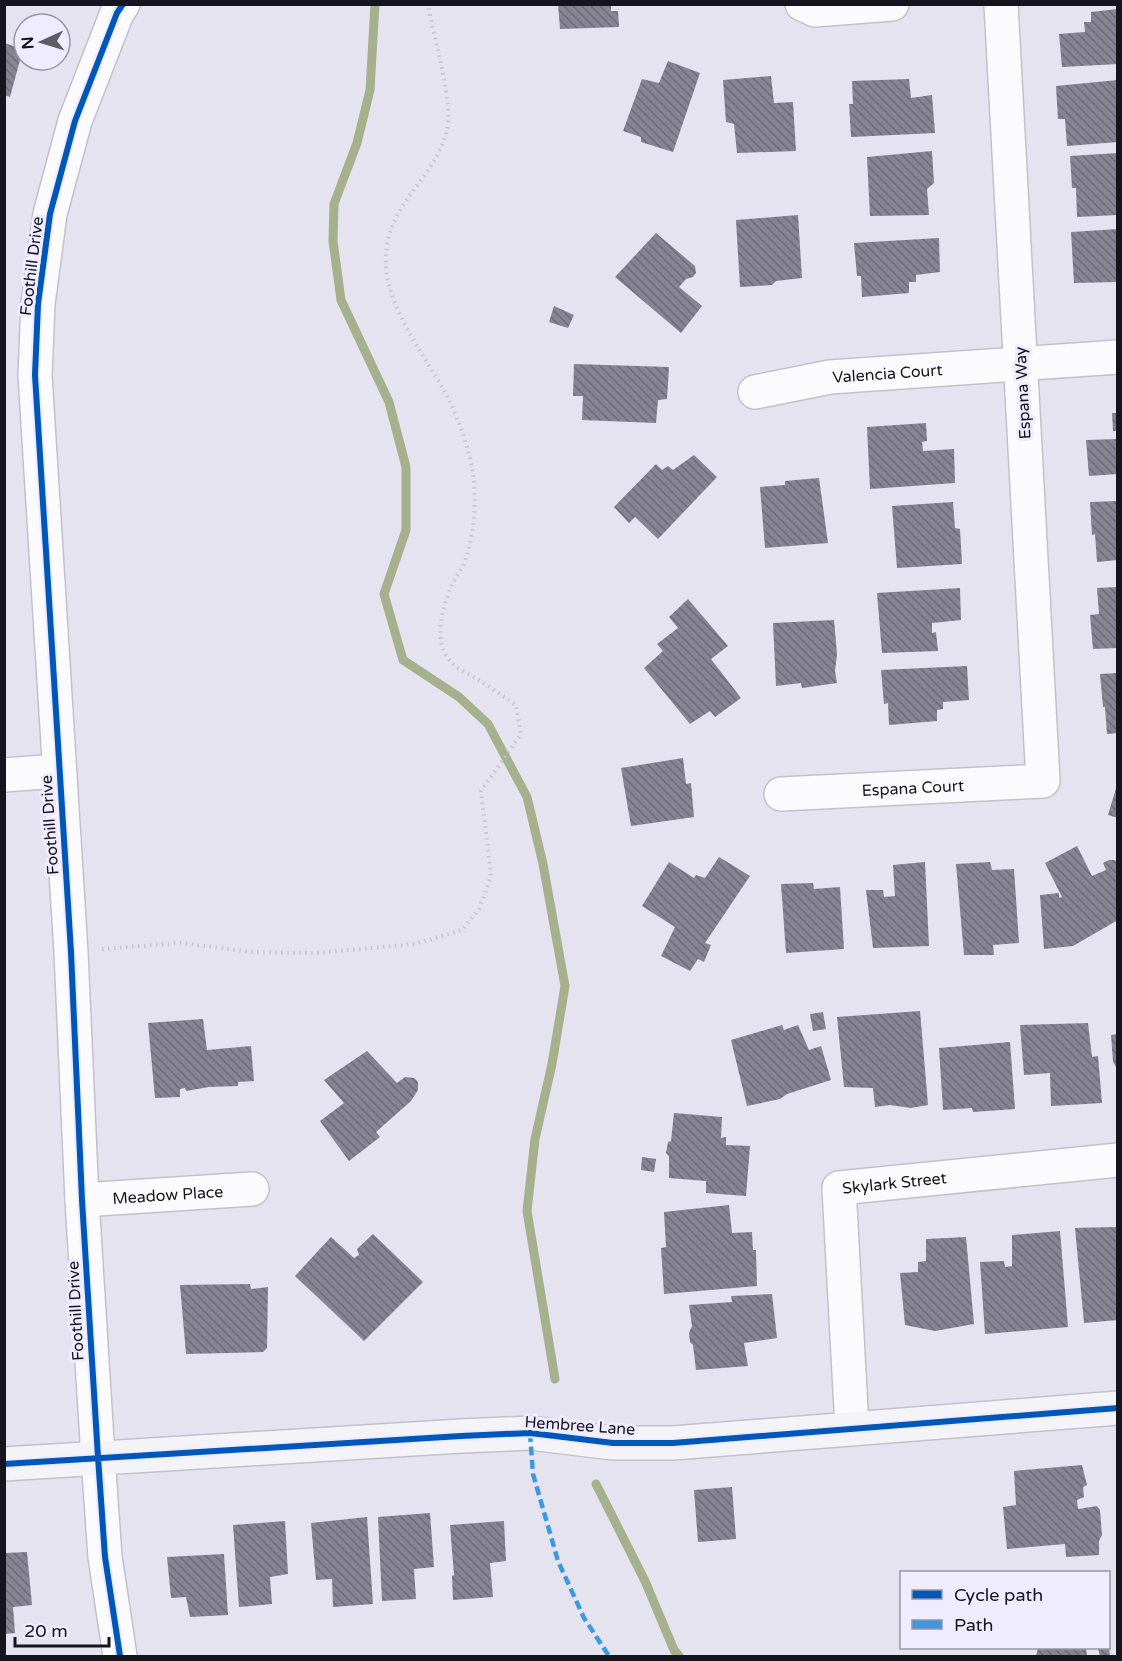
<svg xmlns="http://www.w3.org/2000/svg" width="1122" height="1661" font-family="'Varela Round',sans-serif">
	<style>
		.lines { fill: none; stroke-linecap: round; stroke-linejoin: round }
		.stream { stroke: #a5b08d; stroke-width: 9 }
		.building { fill: url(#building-back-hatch) }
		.street-casing { stroke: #c2c1cb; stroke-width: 36 }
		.secondary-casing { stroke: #c2c1cb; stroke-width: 36 }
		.path { stroke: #c5c4c9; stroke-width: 4; stroke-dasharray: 1.5 4.5; stroke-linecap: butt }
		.street { stroke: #fbfbfd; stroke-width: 33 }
		.secondary { stroke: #f3f3f8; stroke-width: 33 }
		.quiet { stroke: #3b9adf; stroke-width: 4.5; stroke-dasharray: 9 4.5; stroke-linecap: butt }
		.cycleway-casing { stroke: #eeecfe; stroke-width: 10 }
		.cycleway { stroke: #0057b8; stroke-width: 6 }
		.labels { text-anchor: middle; stroke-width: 6; stroke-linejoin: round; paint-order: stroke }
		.street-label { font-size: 16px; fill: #16151d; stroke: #eeecfe }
	</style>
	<defs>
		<pattern id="building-back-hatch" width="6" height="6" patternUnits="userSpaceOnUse" patternTransform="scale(1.5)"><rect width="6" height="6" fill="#868492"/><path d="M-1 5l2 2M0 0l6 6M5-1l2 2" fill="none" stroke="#6d6b77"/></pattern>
	</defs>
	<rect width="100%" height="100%" fill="#e5e3f0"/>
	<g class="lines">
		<!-- stream -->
		<path class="stream" d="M375 4 370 90 357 143 334 204 333 241 341 300 389 402 406 467V530L384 594 403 660 459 697 488 724 527 797 543 864 565 986 552 1064 535 1139 527 1211 555 1379
			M596 1484 645 1581 674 1650 679 1656"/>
	</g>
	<!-- building -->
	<path class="building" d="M558 4H611V11H618L619 27 560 29Z
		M1118 9V64L1062 67 1059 34 1085 32 1084 22H1091V12Z
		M4 43 23 49 10 97 4 95Z
		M668 61 700 73 673 152 641 142V137L623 131 642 79 659 83Z
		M771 76 774 103 793 102 796 151 737 153 734 124 726 122 723 80Z
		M909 79 911 98 932 95 935 133 851 137 849 104H853L852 81Z
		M1118 80V142L1067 146 1065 119H1058L1056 86Z
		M932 151 934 183 927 189 929 215 870 216 867 157Z
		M1118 153V215L1077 217 1076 188H1072L1070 156Z
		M798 215 802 278 776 281 772 285 740 287 736 220Z
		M1118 229V282L1074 283 1071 232Z
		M656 233 695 266 696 273 693 277 686 279 679 287 702 306 681 333 615 277Z
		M939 238 940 272 916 275V282H909V293L862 297 861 276H857L854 243Z
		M554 306 574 315 568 328 549 322Z
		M574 364 669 367 667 399 658 400 656 423 582 420 583 396H573Z
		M1112 413H1118V431H1113Z
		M926 423 927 441 922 442 923 451 954 449 955 483 870 489 867 427Z
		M1118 439V474L1089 476 1086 440Z
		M694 455 717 477 658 539 635 517 629 523 614 507 656 464 662 470 668 466 673 470Z
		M819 478 828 543 765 548 760 487 785 485V481Z
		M1118 501V560L1097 562 1095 534 1092 535 1090 502Z
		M953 502 955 528 960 529 962 564 897 568 892 506Z
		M1118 587V648L1093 649 1090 615 1099 614 1097 588Z
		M960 588 961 620 932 623V633L936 632 938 651 882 653 877 593Z
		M688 599 728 646 711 659 741 698 715 717 710 711 690 724 644 668 663 651 657 644 678 628 669 617Z
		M834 620 837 654 835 671 837 683 802 688 801 683 776 686 773 623Z
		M967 666 969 700 943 702V709L937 710V721L889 725 888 703 884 704 881 670Z
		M1118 673V733L1107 734 1105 707H1103L1100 674Z
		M683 758 686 784 691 783 694 817 631 826 621 768Z
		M1117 785 1118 786V818L1108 815Z
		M1077 846 1092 876 1106 870 1103 863 1109 860H1115L1118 865V920L1073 946 1044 949 1040 895 1059 893V898L1062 897 1045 863Z
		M719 857 750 876 705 943 711 945 704 962 698 959 690 971 661 956 675 927 642 906 669 862 694 878 696 875 705 878Z
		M925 862 929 946 873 948 866 890H883L884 897 895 896 893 865Z
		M990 862 992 870 1014 869 1019 943 993 945 994 955H964L956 864Z
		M813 883 814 889 840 887 844 949 786 953 781 884Z
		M920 1011 928 1105 911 1108 890 1105 875 1107 873 1088 844 1087 837 1017Z
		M823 1012 826 1029 813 1031 810 1014Z
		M203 1019 207 1050 251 1046 254 1081 238 1082V1086L209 1087 186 1091 185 1088 180 1089V1097L155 1098 148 1023Z
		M1088 1023 1092 1057 1098 1056 1102 1103 1051 1106 1050 1073 1024 1075 1020 1025Z
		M782 1025 784 1030 798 1025 809 1050 821 1046 831 1080 787 1094 780 1099 747 1106 731 1040Z
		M1118 1034V1067H1116L1113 1062 1111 1035Z
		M1010 1042 1015 1109 973 1112 972 1108 943 1110 939 1048Z
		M367 1051 397 1083 405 1077 414 1078 418 1082V1090L411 1101 376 1132 380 1137 349 1161 320 1121 344 1103 324 1080Z
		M674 1113 722 1117 721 1138 726 1137V1145L750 1146 746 1196 706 1193V1181L669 1178V1156L666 1153 668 1142 671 1141Z
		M642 1157 656 1159 654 1172 641 1170Z
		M729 1205 732 1233 752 1232 753 1250H756L757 1286 664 1294 661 1248 666 1247 664 1212Z
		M1113 1227H1118V1320L1084 1323 1075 1228Z
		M1060 1231 1068 1327 985 1334 980 1262 1004 1261 1005 1267 1012 1266V1235Z
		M373 1234 423 1282 364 1341 295 1276 331 1237 354 1258 359 1255 357 1249Z
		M966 1237 974 1324 935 1331 905 1325 900 1273 918 1272V1262L926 1261V1239Z
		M250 1284 251 1289 268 1287 267 1348 263 1352 186 1354 180 1285Z
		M772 1294 777 1338 744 1343 748 1366 696 1370 693 1345 690 1342 689 1333 692 1326 689 1305 732 1302 731 1296Z
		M1082 1465 1087 1485 1083 1487 1084 1497 1077 1500 1078 1509 1097 1506 1100 1510 1102 1535 1099 1541V1555L1066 1557 1065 1544 1007 1549 1003 1507 1016 1505 1014 1471Z
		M732 1487 736 1539 698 1542 694 1490Z
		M430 1513 434 1567 414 1569 416 1599 382 1601 378 1517Z
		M367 1517 373 1604 333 1607 332 1579 316 1580 311 1523Z
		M285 1521 288 1574 270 1577 272 1604 239 1607 233 1525Z
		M504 1521 506 1561 490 1563 493 1597 453 1600 452 1576 454 1575 450 1525Z
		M27 1552 32 1605 13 1607 15 1633 5 1634V1553Z
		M224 1554 228 1615 190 1617 186 1597 171 1598 167 1557Z
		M1038 1648H1086L1087 1656H1036Z
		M1109 1648 1110 1656H1100L1098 1649Z"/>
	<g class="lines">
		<defs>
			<g id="street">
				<path d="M802 4 815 10 892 4"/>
				<path id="s1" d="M755 392 830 377 1118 357"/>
				<path d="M4 775 58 771"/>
				<path id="s2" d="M781 794 1043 781 1001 4"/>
				<path id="s3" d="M82 1200 252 1189"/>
				<path id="s4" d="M852 1428 839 1188 1118 1160"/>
				<path d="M120 1656 105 1557 98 1457 82 1200 71 952 35 375 38 304 50 214 75 121 117 13 123 4"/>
			</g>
			<path id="secondary" d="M4 1464 461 1436 530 1433 613 1443H673L1118 1408"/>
		</defs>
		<!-- street casing -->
		<use href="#street" class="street-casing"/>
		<!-- secondary casing -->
		<use href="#secondary" class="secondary-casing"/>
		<!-- path -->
		<path class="path" d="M102 949 181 943 252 952 317 953 415 944 462 930 479 909 491 876 481 791 521 734 516 705C504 697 493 689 482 682 473 676 462 672 454 665 432 645 441 613 450 589 454 579 461 571 465 561 474 536 477 502 473 475 470 450 459 421 448 398 426 355 382 305 386 254 390 201 433 180 446 134 455 103 433 38 428 4"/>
		<!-- street -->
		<use href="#street" class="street"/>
		<!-- secondary -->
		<use href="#secondary" class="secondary"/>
		<!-- quiet -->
		<path class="quiet" d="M530 1433 533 1474 558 1561 584 1618 609 1656"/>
		<defs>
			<path id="cycleway" d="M4 1464 461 1436 530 1433 613 1443H673L1118 1408
				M120 1656 105 1557 98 1457 82 1200 71 952 35 375 38 304 50 214 75 121 117 13 123 4"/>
		</defs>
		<!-- cycleway casing -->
		<use href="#cycleway" class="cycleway-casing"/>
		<!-- cycleway -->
		<use href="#cycleway" class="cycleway"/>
	</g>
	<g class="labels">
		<!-- street labels -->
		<g class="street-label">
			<text transform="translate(31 266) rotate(-83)" y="6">Foothill Drive</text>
			<text dy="6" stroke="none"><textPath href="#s1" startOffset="134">Valencia Court</textPath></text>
			<text transform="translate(1022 393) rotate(-93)" y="6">Espana Way</text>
			<text dy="6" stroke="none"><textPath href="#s2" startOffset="132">Espana Court</textPath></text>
			<text transform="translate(49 825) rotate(-94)" y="6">Foothill Drive</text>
			<text dy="6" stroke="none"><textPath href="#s4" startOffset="296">Skylark Street</textPath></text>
			<text dy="6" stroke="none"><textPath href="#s3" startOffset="86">Meadow Place</textPath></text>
			<text transform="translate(75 1311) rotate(-93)" y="6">Foothill Drive</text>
			<text transform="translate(580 1425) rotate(4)" y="6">Hembree Lane</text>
		</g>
	</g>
	<!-- border -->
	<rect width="1122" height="1661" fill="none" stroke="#16151d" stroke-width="12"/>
	<!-- legend -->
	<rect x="900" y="1571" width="210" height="78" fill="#eeecfe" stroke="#9896a4" stroke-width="1.5"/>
	<rect x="912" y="1590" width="30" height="9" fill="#0057b8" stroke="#9896a4" stroke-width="1.5"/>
	<text x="954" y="1601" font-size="18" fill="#16151d">Cycle path</text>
	<rect x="912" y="1620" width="30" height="9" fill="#3b9adf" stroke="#9896a4" stroke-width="1.5"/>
	<text x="954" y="1631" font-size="18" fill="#16151d">Path</text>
	<!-- north arrow -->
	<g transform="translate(42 42) rotate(266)"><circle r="28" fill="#eeecfe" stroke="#9896a4" stroke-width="1.5"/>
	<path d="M0-4.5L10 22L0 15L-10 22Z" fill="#5e5d67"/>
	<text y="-9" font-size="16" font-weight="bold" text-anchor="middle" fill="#16151d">N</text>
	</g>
	<!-- scale -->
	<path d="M15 1637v9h94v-9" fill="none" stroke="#16151d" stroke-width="3"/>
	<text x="24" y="1637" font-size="18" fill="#16151d" stroke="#eeecfe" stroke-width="4.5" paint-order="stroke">20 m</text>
</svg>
